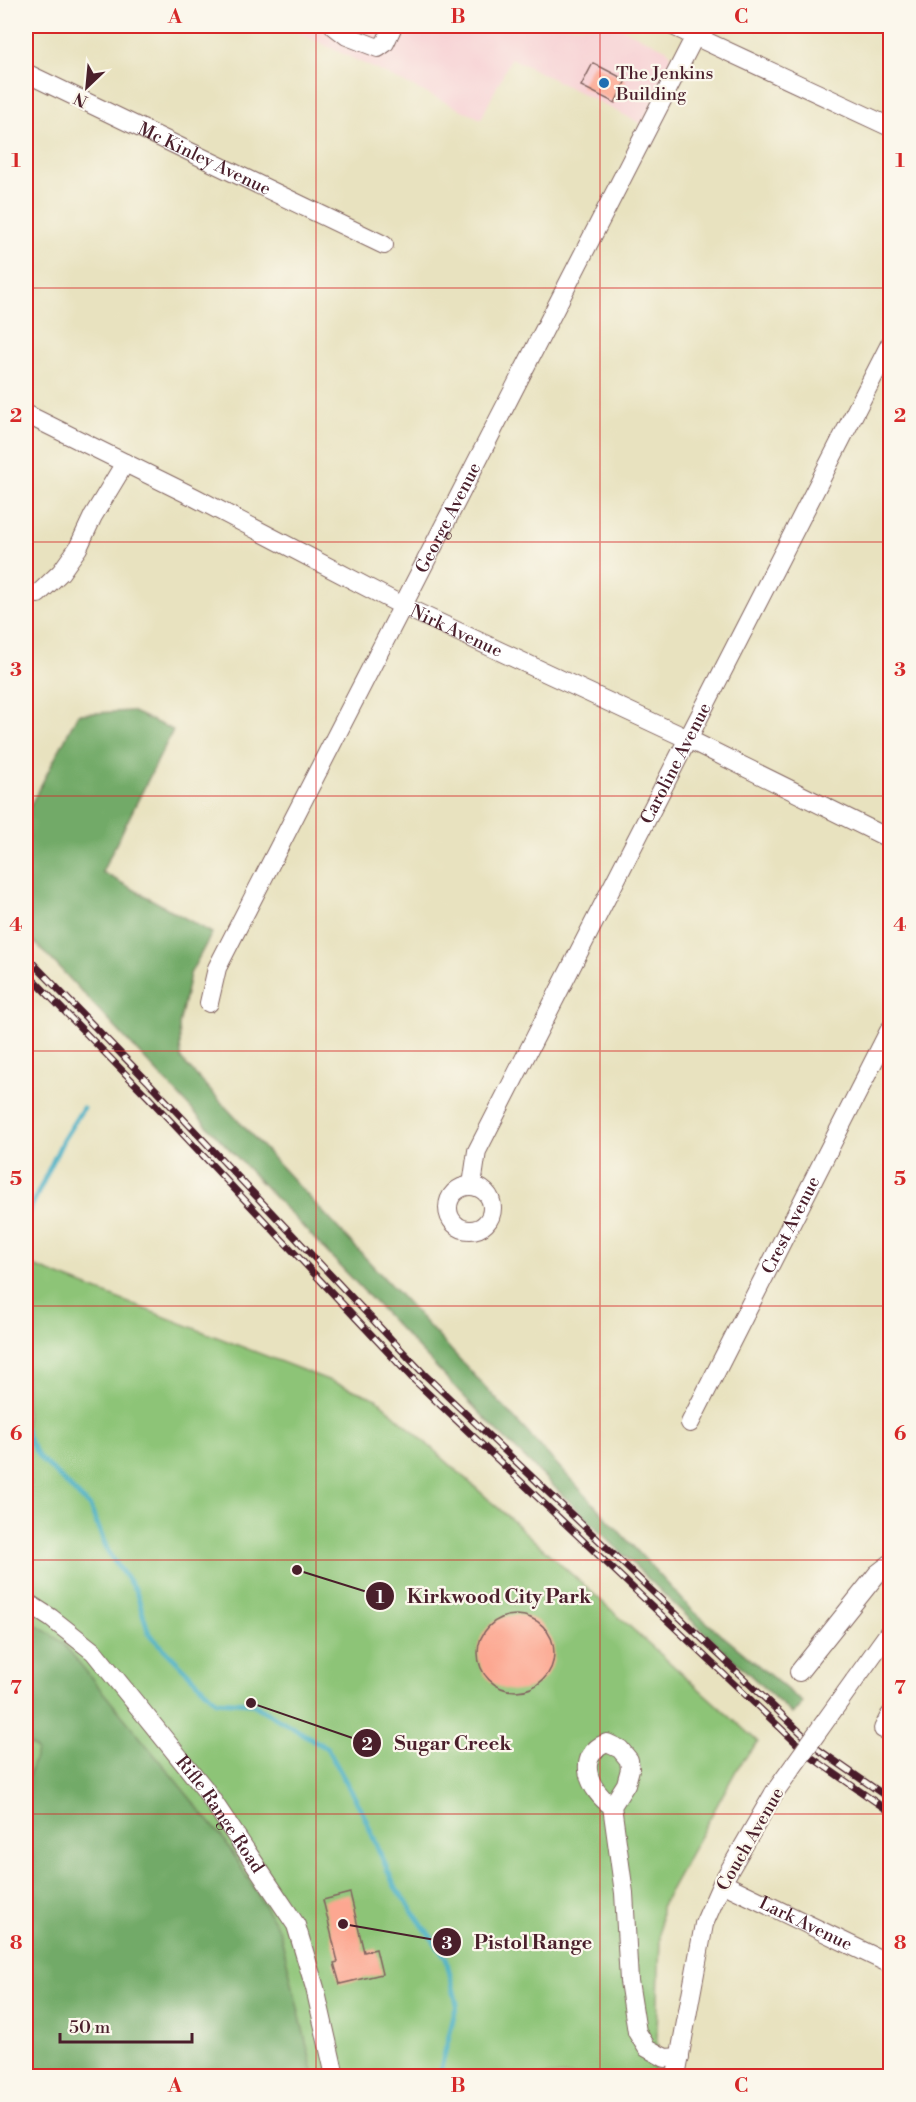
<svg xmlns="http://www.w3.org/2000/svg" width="916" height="2102" font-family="'Libre Bodoni',serif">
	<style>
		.built { fill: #f7cfd3 }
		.green { fill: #8dc477; stroke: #6c7251; stroke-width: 1.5 }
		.forest { fill: #72aa68; stroke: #5e644a; stroke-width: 1.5 }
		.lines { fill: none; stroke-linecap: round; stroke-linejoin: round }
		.stream { stroke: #44aec3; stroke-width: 5 }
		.building { fill: #fca791 }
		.minor-casing { stroke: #81635f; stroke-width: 20 }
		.minor { stroke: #fff; stroke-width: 18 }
		.rail-casing { stroke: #4a1f2b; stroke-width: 7 }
		.rail { stroke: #fbf7ec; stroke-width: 4.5; stroke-dasharray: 14; stroke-linecap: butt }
		.minor-bridge-casing { stroke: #81635f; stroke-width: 20; stroke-linecap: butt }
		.minor-bridge { stroke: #fff; stroke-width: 18 }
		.grid { fill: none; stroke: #d62828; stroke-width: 1.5; stroke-opacity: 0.55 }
		.poi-dot { fill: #1f6fb2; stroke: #fbf7ec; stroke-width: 2 }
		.labels { text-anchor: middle; stroke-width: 4.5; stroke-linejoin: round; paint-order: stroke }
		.poi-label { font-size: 18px; fill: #4a1f2b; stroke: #fbf7ec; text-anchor: start }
		.street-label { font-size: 18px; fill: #4a1f2b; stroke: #fbf7ec }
		.leader { fill: none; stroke: #4a1f2b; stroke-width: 2 }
		.callout-dot { fill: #4a1f2b; stroke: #fbf7ec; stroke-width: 2 }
		.mark-label { font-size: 18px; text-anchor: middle; font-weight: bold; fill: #fff }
		.callout-label { font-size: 20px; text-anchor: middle; font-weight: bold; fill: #4a1f2b; stroke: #fbf7ec; stroke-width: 4.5; stroke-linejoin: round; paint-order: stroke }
		.neatline { fill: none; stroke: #d62828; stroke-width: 2 }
		.grid-label { font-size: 20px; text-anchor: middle; font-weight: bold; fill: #d62828 }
	</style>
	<rect width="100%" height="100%" fill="#fbf7ec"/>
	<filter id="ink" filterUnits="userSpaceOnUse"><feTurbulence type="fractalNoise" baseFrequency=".0167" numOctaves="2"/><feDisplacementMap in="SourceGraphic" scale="12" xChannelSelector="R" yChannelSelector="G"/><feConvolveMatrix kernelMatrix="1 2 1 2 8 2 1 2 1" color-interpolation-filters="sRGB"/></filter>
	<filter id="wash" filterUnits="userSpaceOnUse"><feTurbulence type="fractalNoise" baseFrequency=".008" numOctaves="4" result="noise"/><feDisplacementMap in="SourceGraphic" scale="24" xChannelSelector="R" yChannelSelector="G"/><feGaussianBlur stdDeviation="1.35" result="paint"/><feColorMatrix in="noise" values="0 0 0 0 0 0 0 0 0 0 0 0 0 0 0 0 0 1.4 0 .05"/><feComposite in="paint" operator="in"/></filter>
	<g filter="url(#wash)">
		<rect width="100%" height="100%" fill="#e8e2bf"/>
		<!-- built -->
		<path class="built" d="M284 26H617L666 49 671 55V63L642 124 511 58 481 119Z"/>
		<!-- green -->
		<path class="green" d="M26 1263 377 1399 758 1742 738 1767 661 1907 656 2064 651 2076H26Z"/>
		<!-- forest -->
		<path class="forest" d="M131 711 173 730 102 872 212 933 190 974 179 1025 181 1059 692 1610 803 1703 792 1714 675 1605 493 1427 212 1131 55 963 26 934V814L78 714Z
			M26 1618 62 1642 226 1842 280 1932 314 2076H26V1784L37 1751 26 1740Z"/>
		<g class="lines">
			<!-- stream -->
			<path class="stream" d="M26 1218 63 1140 83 1108
				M26 1429 27 1437 39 1457 90 1507 109 1554 136 1591 149 1634 216 1701 251 1703 327 1748 361 1809 394 1885 446 1958 457 2004 439 2076"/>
		</g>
		<g id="blocks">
			<!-- building -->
			<path class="building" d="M593 63 626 80 615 103 581 86Z
				M478 1653a38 38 0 1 1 76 0a38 38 0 1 1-76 0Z
				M350 1893 364 1952 376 1949 382 1974 340 1984 334 1963 338 1962 323 1900Z"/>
		</g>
	</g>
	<g filter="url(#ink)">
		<use href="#blocks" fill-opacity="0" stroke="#81635f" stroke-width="1.5"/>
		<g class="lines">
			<defs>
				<g id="minor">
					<path d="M334 26 347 36 378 48 385 43 393 26"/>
					<path d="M673 26 890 127"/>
					<path id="s1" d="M26 73 384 245"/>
					<path id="s2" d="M26 414 194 497 403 606 688 739 890 839"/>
					<path d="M38 594 61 572 78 548 93 516 125 463"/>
					<path id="s3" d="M209 1003 217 968 695 36 703 26"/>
					<path id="s4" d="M472 1185 477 1151 890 344"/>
					<circle cx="470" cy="1208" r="22"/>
					<path id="s5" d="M690 1423 890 1029"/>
					<path id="s6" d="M26 1602 51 1618 94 1652 204 1788 296 1925 315 1988 335 2076"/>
					<path d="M799 1672 877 1574 890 1564"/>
					<path d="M854 1681 890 1631"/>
					<path d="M883 1729 890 1715"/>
					<path d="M612 1806C589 1791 574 1755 607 1743L620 1749 629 1760 630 1769 626 1784 612 1806 624 1893 629 1981 637 2032 647 2048 665 2058 680 2057"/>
					<path id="s7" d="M722 1883 890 1964"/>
					<path d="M676 2076 704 1924 722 1883 774 1793"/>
				</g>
			</defs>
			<!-- minor casing -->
			<use href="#minor" class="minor-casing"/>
			<!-- minor -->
			<use href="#minor" class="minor"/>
			<defs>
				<path id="rail" d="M26 956 157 1091 424 1374 819 1750 890 1799
					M26 972 149 1098 415 1381 811 1757 890 1812"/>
			</defs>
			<!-- rail casing -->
			<use href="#rail" class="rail-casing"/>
			<!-- rail -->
			<use href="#rail" class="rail"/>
			<defs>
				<path id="minor-bridge" d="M774 1793 854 1681"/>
			</defs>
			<!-- minor-bridge casing -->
			<use href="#minor-bridge" class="minor-bridge-casing"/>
			<!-- minor-bridge -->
			<use href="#minor-bridge" class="minor-bridge"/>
		</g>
	</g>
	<!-- grid -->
	<path class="grid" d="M316 26V2076M600 26V2076M26 288H890M26 542H890M26 796H890M26 1051H890M26 1306H890M26 1560H890M26 1814H890"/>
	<!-- markers -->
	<circle class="poi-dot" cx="604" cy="83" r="6"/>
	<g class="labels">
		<!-- poi labels -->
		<g class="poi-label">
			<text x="616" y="79">The Jenkins<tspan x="616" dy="21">Building</tspan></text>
		</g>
		<!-- street labels -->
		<g class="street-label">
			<text dy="6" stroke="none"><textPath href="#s1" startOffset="198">Mc Kinley Avenue</textPath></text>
			<text dy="6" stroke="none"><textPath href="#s3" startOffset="542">George Avenue</textPath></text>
			<text dy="6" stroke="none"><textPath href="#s2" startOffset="482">Nirk Avenue</textPath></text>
			<text dy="6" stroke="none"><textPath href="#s4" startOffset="470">Caroline Avenue</textPath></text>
			<text dy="6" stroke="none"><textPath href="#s5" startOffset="222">Crest Avenue</textPath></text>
			<text dy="6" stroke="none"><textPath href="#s6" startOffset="290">Rifle Range Road</textPath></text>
			<text transform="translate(750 1839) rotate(-60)" y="6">Couch Avenue</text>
			<text dy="6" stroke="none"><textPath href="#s7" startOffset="93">Lark Avenue</textPath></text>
		</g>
	</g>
	<!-- callouts -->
	<path class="leader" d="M297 1570L380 1596M251 1703L367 1743M343 1924L447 1942"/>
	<g class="callout-dot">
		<circle cx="297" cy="1570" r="6"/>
		<circle cx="251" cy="1703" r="6"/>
		<circle cx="343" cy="1924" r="6"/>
		<circle cx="380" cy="1596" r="15"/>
		<circle cx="367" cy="1743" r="15"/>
		<circle cx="447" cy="1942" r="15"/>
	</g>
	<g class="mark-label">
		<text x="380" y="1603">1</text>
		<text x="367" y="1750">2</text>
		<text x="447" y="1949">3</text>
	</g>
	<g class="callout-label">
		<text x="499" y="1603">Kirkwood City Park</text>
		<text x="453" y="1750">Sugar Creek</text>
		<text x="533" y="1949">Pistol Range</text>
	</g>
	<!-- margin -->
	<rect width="916" height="2102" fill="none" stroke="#fbf7ec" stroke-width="66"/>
	<!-- north arrow -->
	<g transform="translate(87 87) rotate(206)" stroke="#fbf7ec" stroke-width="4.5" paint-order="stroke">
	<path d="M0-4.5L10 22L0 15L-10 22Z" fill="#4a1f2b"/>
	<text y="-9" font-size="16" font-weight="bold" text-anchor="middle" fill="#4a1f2b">N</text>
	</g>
	<!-- scale -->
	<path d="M60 2033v9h132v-9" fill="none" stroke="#4a1f2b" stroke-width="3"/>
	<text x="69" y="2033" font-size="18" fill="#4a1f2b" stroke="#fbf7ec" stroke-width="4.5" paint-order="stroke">50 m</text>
	<rect x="33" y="33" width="850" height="2036" class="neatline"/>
	<g class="grid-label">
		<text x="175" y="23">A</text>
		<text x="458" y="23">B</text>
		<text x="741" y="23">C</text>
		<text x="16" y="167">1</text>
		<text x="900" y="167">1</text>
		<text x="16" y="422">2</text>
		<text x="900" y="422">2</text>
		<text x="16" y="676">3</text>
		<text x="900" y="676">3</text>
		<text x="16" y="931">4</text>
		<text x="900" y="931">4</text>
		<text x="16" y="1185">5</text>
		<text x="900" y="1185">5</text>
		<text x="16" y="1440">6</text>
		<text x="900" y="1440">6</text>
		<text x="16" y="1694">7</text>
		<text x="900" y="1694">7</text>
		<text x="16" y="1949">8</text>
		<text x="900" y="1949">8</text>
		<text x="175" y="2092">A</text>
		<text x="458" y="2092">B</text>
		<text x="741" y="2092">C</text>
	</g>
</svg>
